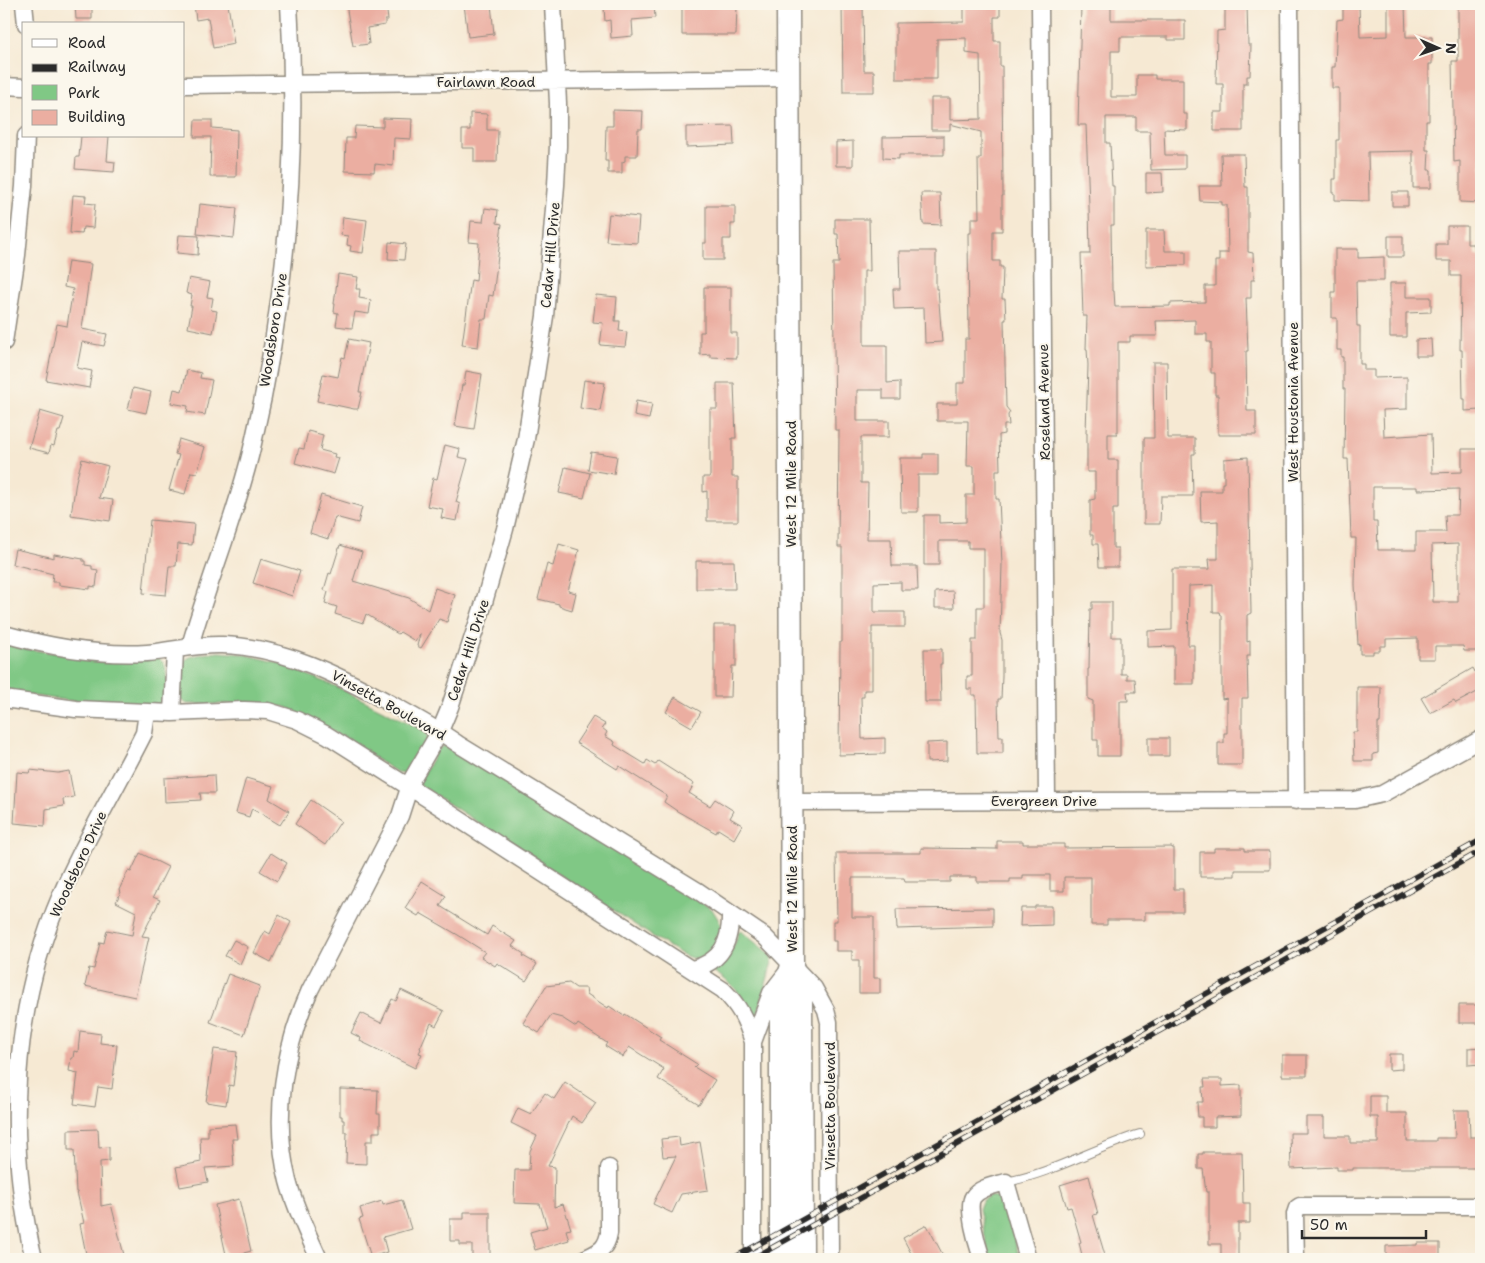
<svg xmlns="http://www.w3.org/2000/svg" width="1485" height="1263" font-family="'Shantell Sans',sans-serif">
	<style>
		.green { fill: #80c885; stroke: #567a58 }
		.building { fill: #ebaea1; fill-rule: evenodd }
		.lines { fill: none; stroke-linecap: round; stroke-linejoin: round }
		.lane-casing { stroke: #908a7f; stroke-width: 10 }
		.street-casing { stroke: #908a7f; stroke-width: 19 }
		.secondary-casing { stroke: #908a7f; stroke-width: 25 }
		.lane { stroke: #fff; stroke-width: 8 }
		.street { stroke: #fff; stroke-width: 16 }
		.secondary { stroke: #fff; stroke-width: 22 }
		.rail-casing { stroke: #2b2b2b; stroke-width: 5.5 }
		.rail { stroke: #fbf7ec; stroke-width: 4; stroke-dasharray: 11; stroke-linecap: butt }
		.labels { text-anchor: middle; stroke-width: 4; stroke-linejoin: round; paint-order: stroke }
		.street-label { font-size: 14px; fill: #2b2b2b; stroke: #fbf7ec }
	</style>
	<rect width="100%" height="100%" fill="#fbf7ec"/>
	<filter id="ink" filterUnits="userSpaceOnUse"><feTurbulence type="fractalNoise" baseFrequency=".02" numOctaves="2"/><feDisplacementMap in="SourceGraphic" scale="10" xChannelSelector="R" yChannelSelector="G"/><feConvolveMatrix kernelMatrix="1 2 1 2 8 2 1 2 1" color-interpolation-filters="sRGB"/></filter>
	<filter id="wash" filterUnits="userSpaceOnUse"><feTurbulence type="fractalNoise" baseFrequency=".0096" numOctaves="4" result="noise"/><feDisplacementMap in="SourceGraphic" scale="20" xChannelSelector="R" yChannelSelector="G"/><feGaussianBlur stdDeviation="1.12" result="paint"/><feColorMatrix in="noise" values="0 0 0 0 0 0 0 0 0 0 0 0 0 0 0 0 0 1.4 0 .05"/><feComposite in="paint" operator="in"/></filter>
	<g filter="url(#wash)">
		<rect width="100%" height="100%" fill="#f6e9d3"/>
		<!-- green -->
		<path class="green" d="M4 643 25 649 100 659 159 658C172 669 166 687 165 702L157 708 118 707 4 692Z
			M219 652 243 654 276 662 335 686 419 728 427 735 428 742 409 771 405 774 398 773 319 723 286 707 262 704H187L180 699C180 657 177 657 219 652Z
			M443 746 452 748 712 909C718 919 726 929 719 940 712 950 706 960 692 958 680 956 636 925 623 917 555 872 487 828 418 784L437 750Z
			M741 931 772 956V962L757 1017 754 1018C744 996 733 984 713 971V969C726 958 735 950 738 933Z
			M989 1196 999 1198 1004 1204 1020 1259H990L979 1209 982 1201Z"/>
		<g id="blocks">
			<!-- building -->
			<path class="building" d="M75 4H92V19H76Z
				M194 4H228L234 44 213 48 208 18 196 20Z
				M346 4H386L388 20H385V25L367 28 369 44 353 46Z
				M464 4H491L494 34 468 37Z
				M614 4H632V6L654 4 655 18 632 20 633 36 611 38 610 20 605 21 604 8 614 7Z
				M682 4H735V6H737L736 35H682Z
				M842 4H863L864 71H874V92H843Z
				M964 4H1000V17H994V41H1000V66H1002L1003 196H1002V231H993V261H1000V267H1003L1002 299H1005L1006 320H1004L1006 407 1010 412 1008 415 1009 425H1004V434L999 435 1000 470H996V499H999L1002 564 1000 633 1002 640V676L1001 699H998L999 737H1003V753H977L976 695H972V689H967V676H972V640H977V607H984V548H968V541H939V565H924V515H939V523L966 522V495H974V466H967L968 421H937V404H957V383H965V339H969L968 233H971V218H979L978 158H981V132L950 124V130H931V98H950V120L981 119 980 55 966 53V38L937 39V79H896V23L964 22Z
				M1081 4H1111V20H1185V40H1168V37H1120V51H1111V97H1137V75H1155V79H1183V114H1187V130L1164 129 1165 155H1185V169L1151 170 1150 131H1136V117H1106V143H1110L1112 186H1114V225H1111L1112 291H1114L1115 307 1170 306V303L1205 302V286H1215V261H1219V253H1228L1227 205H1222V202L1200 201 1199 186H1222L1221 154H1244L1245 187H1248V252L1253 253 1254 280H1251V298H1246L1248 351H1246L1247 411H1256V435H1218V395H1215V373H1211V342H1207V334H1195V320L1156 321 1157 336H1130V342H1118V432H1116L1117 434H1108V460H1118V509H1113V548H1118V567H1099L1098 544H1093V535H1090V500L1095 499V472H1087V433H1086L1088 365 1087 349H1086L1087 316H1083L1081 254H1090L1089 206 1086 125H1078Z
				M1225 4H1247L1248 45H1251L1250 76H1247V84H1243V131H1214V112H1223V84H1216L1217 31 1225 30Z
				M1343 4H1359L1360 37 1388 36V4H1405L1406 37H1432V64H1429V121H1426V150H1429L1428 170H1431V188H1413V151L1368 152 1369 201 1335 200V193H1333V179H1336V140H1339V88H1332V67H1335L1337 20 1343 19Z
				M1458 4H1481V118H1479V144H1481V203L1460 202V161L1454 162 1452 61H1458Z
				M613 110 643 111 642 129H638L637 156H625V161L622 162V173H608V161H605L606 126H613Z
				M470 113 487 114V130H498L497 162H474V148H462V130H470Z
				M383 118 412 119 411 139 394 138 393 166 375 164 374 172 345 171 346 138H354L355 126 383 127Z
				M195 120H212V128L237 130 236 177H210L211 137H194Z
				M733 126 734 145 686 147V127Z
				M81 136H109L107 161 115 162 114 172 75 169 76 157H79Z
				M944 136V155H899V159L883 158V137Z
				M853 141V166H836V142Z
				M1146 173H1162L1163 192 1146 193Z
				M1392 192H1408V206H1392Z
				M921 193H940L941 225 923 224Z
				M73 195 86 196 85 203 95 204 93 228 83 227 82 234 70 233Z
				M200 204 237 208 234 238 197 234Z
				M706 206H735V224H731V239H723V260H703V243H706Z
				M485 208 498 210 497 223 502 224 493 296 489 295 486 319H481L478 347 462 345 471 280 476 281 479 243 469 242 471 221 483 222Z
				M609 214 639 217 637 243 606 241Z
				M343 217 367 220 363 253 350 251 351 246 347 245 348 236 341 235Z
				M835 219H869L870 271H864V345H887V383L900 382V399H883V390H857V421H889V437H861V483H868L867 539H891L892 566H917L918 590H901V582L874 583V612H905V627H872V690H864V697H861L862 739 885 738V754L839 755 840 642H842V547H838L839 430H835L833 263H839L838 234H835Z
				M1447 226H1467V244H1474L1475 256H1480V259H1481L1480 410 1465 411V399H1463L1462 350H1460L1461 276H1451V261H1436V244H1447Z
				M1146 230H1164L1165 251H1186V265L1146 266Z
				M179 235 199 236 198 255 177 253Z
				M1388 236H1403V257H1388Z
				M389 242 406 244 404 260 388 259Z
				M1335 249H1358V258L1384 257V281H1356L1357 326H1360V364H1364V370H1374V378L1407 377V409L1383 410 1384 437 1431 434 1432 473 1462 472V449H1481V651H1464L1463 646H1435V659H1418V638L1386 639V646H1380V651H1373V654H1360V644L1358 645 1355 584 1356 538H1351L1348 459H1344L1345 389H1343V357H1341V350H1337V318H1332V292H1335ZM1373 487H1417V490L1459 489 1458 515H1445L1446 532H1416V550H1378L1377 522H1373ZM1458 544V602H1433L1432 545Z
				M899 251H936V289H938L942 342 925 343 924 308 894 309 893 289H900Z
				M68 261 91 264 82 329 107 334 104 346 82 342 77 368 92 371 89 388 46 380 57 324 67 326 73 289 64 287Z
				M338 274 358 277 356 289H360L359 298 371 300 369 314 355 312 352 328 336 326 338 313 334 312 335 304H334Z
				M189 278 210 282 207 297 213 298 211 310 217 311 213 333 188 328 192 306H190L192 295 186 293Z
				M1390 283H1406V297H1431V312L1406 313V337H1390Z
				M704 287H731V333H737V358L710 357V354L700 355V332H704Z
				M596 295 617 297 615 321H620L619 331 627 332 625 347 600 345 603 323 593 322Z
				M349 339 369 343 359 392H362L358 409H354L317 401 323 374 338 377 342 357 345 358Z
				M1431 339 1432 356H1416V340Z
				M1153 362H1167L1168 438H1195V454H1192L1193 496H1161L1160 524H1144V438H1154Z
				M187 370 201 373 200 378 212 380 205 415 187 412 188 406 171 403 174 389 182 391Z
				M466 371 482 374 474 429 455 426 462 385H464Z
				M584 380 605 383 600 411 580 408Z
				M717 383H734L736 438H732V477H738V521H707V491L703 492V477H710V409H717Z
				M133 388 151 392 146 413 128 409Z
				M636 401 652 404 649 419 634 416Z
				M40 411 64 418 60 431H58L54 446 51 445 49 453 29 448Z
				M308 431 323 435 320 450 335 454 334 457 339 458 334 474 295 463 299 448 304 449Z
				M179 439 205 447 197 473 191 472 185 494 169 490 179 455 175 454Z
				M445 445 460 449 458 457 468 459 456 502 460 504 457 521 441 518 443 509 427 506 433 478 437 479Z
				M591 452 617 456 614 474 588 470Z
				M923 454H938V475H918V512H901L900 458H923Z
				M1248 457 1251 613 1247 615V642L1250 641V656H1247L1248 698H1242V765H1218V743H1224V733H1227V698L1222 699V615H1221L1220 612H1213V585L1189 586 1188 645H1194V684H1174V646L1148 647V631L1172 630V569H1210L1209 559H1218V521L1201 522 1200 491H1222V483H1224V459Z
				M82 459 108 466 99 498 113 500 110 521 71 515 76 481Z
				M565 467 590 473 584 498 559 493Z
				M321 495 362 507 358 523 335 517 328 539 310 533Z
				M150 520 194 524 192 545 178 544 176 566H169L166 595 143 593Z
				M559 544 579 550 568 591 576 593 572 610 559 606V604L538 599 547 564 553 566Z
				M340 545 362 552 353 581 409 598 428 610 435 588 455 595 447 622 439 619 421 648 417 646 420 634 415 641 400 632 398 634 366 614 363 623 335 614 337 607 325 603 328 592 324 590 329 573 331 574Z
				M15 549 54 558V554L83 559V561H85V565L92 566V569L98 570 96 587 90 586V589L59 585V582H52L53 574 12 564Z
				M261 559 300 571 292 596 253 583Z
				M696 561H734L735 589H696Z
				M953 591 954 608H935V592Z
				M1092 602H1112V637H1121V674H1127V679H1135L1136 692H1127L1128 701H1120V756H1098V740H1093V701L1088 699V669H1089L1090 609H1092Z
				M714 625H736V666H732L731 697H714Z
				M924 649H942V664H940L941 702H925Z
				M1473 668 1481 684V690L1456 703 1454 700 1430 713 1421 698Z
				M1357 687H1381L1380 723H1378V753L1373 754V761H1354L1353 732H1357Z
				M675 697 701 712 692 727 666 712Z
				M593 717 605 724 602 728 607 732 605 736 615 742 614 745 645 764 647 760 655 765 658 761 694 784 689 793 710 806 715 799 734 811 730 818 742 825 734 839 718 829 716 833 677 811 664 802 667 796 619 766 617 769 576 743Z
				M1148 738H1169V756H1148Z
				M947 742V761L927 762V743Z
				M30 770 58 773 69 771 74 797 63 799 64 806 46 809 45 826 14 823 17 772 29 773Z
				M214 775 215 793H200L201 800 165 802 164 778Z
				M246 778 273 786 269 799 289 811 280 825 252 808 249 817 236 813Z
				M311 800 341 821 325 845 295 824Z
				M997 841H1023V844H1064V848L1172 847V848H1174V889H1183V912H1145V920H1107V925H1091V877H1064V891H1050V875H1023V879H1010V882H977V877H950V882H905L904 878H852V917H874V978H880V993H859V960H852V951H836V941H833V921H837L836 853H921V848L997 849Z
				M1214 848H1245V851H1270V870H1235V876H1226L1227 877H1200V852H1214Z
				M140 853 168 867 153 897 160 900 142 936 149 937 135 997 85 986 89 968 94 969 100 942 104 943 107 930 132 935 136 912 116 902 121 892 119 890 128 871 131 872Z
				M271 853 287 863 277 881 260 871Z
				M422 881 446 896 440 906 487 935 492 926 516 941 512 946 524 954 523 956 537 964 526 981 497 963 495 966 481 957 485 952 458 935 420 913 418 916 405 908Z
				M1035 906H1052V925L1020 926 1021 908H1035Z
				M993 908V926L897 929 896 909Z
				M279 915 291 922 271 962 254 953 265 931 270 934Z
				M234 940 248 947 240 964 225 956Z
				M228 974 260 986 244 1035 210 1022Z
				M569 983 576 988H586L587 994 608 1008 609 1006 624 1016 625 1014 661 1037 659 1040 697 1064 694 1067 715 1080 699 1105 658 1079 664 1069 629 1047 623 1057 605 1046 607 1043 578 1024 576 1027 562 1018 551 1015 539 1033 523 1023 546 986Z
				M401 990 444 1011 436 1026 431 1023 420 1048 421 1049 419 1053 422 1054 415 1068 360 1041 361 1038 351 1033 361 1013 381 1023 392 999 396 1001Z
				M1459 1005H1479V1023H1459Z
				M80 1031 101 1034 100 1043 117 1045 112 1089 98 1087 95 1107 74 1104 78 1073 69 1071 71 1058H73L74 1051 78 1052Z
				M1481 1047V1064L1468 1065V1048Z
				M214 1049 237 1052 233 1086 229 1085 226 1105 206 1102Z
				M1389 1054H1402V1069L1389 1070Z
				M1282 1055H1307V1076H1282Z
				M1204 1079H1222V1086L1241 1085V1116L1215 1117V1127H1202V1117H1198L1197 1102H1203L1202 1087H1205Z
				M565 1082 596 1103 582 1123 572 1116 548 1166 555 1167 554 1207 563 1204 571 1229 566 1230 569 1240 535 1250 530 1232 547 1227 540 1204 514 1203 515 1170H529L530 1151 537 1136 511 1123 518 1108 531 1114 545 1093 554 1099Z
				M340 1089 378 1090 377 1114H380V1132H373V1141H366V1164L346 1163 347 1132H344V1120H342V1116H340Z
				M1370 1096H1386V1113H1407V1141H1436V1138H1455L1454 1110H1469L1470 1137H1481V1168H1353V1170H1337V1167L1291 1169 1290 1133H1306V1117H1324V1136H1350V1143H1378V1117H1370Z
				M235 1124 237 1139H232L234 1166 205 1168 208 1182 180 1187 176 1167 201 1162 200 1137H208V1126Z
				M98 1129 99 1148 109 1147V1161L100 1162 101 1206 111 1204 125 1259H87L80 1224 84 1223 77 1192H76L74 1150H68V1130Z
				M679 1137 680 1146 700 1142 708 1190 681 1194 672 1213 653 1204 676 1156 663 1157 661 1139Z
				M1203 1152H1242L1243 1203H1250V1223H1238V1259H1221V1244H1209V1192H1206L1203 1169H1198V1154H1203Z
				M1089 1176 1093 1191 1092 1192 1098 1214 1093 1215 1106 1259H1083L1079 1243 1081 1242 1071 1207 1067 1208 1060 1185Z
				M239 1199 251 1251 244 1253 246 1259H227L215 1205Z
				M402 1200 411 1229 383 1237 387 1252 371 1257 359 1219 363 1218 360 1208 382 1201 383 1205Z
				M464 1212H490V1259H472V1245H460V1241H450V1219H464Z
				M927 1225 945 1259H914L903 1238Z
				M1417 1243H1440V1259H1386V1246L1417 1245Z"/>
		</g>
	</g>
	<g filter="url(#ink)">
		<use href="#blocks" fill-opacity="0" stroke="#908a7f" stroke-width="1"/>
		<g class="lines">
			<defs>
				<path id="lane" d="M1006 1182C1053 1173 1094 1148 1140 1134"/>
				<path id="street" d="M24 4 26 24
					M1040 4 1047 800
					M1290 4 1296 801
					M184 85 789 78
					M4 86 24 87
					M4 342 17 255 24 186 26 136
					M4 634C50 647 99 656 147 653 172 651 196 644 222 645 284 647 340 676 393 705 415 717 437 729 458 744L698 891 764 936 814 988 826 1010 829 1022 830 1259
					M190 646C209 579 236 516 252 448 286 303 299 152 289 4
					M4 699 76 709 172 713 244 710 268 711 297 720 327 735 428 799 723 990C739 1006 746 1019 753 1042V1259
					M172 713 175 651
					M792 802 1355 800 1382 794 1481 739
					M692 969C722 962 731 941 730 913
					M753 1042 771 993 788 971
					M34 1259C5 1139 12 1009 61 895 85 839 117 787 144 733L147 713
					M319 1259C308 1234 295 1208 288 1181 272 1118 284 1048 310 990L400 816 412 779 440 731 450 707 483 606 505 529 526 439 545 316 556 185 558 146V103L553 4
					M584 1259C598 1252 606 1250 609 1233V1168
					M982 1259C978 1247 966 1207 973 1197 980 1187 996 1185 1006 1182L1028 1259
					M1296 1259 1295 1214 1297 1208 1300 1206H1481"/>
				<path id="secondary" d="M792 966 801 998 802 1259
					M781 1259V1010L792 965 788 4"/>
			</defs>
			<!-- lane casing -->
			<use href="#lane" class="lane-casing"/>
			<!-- street casing -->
			<use href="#street" class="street-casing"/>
			<!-- secondary casing -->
			<use href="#secondary" class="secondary-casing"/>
			<!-- lane -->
			<use href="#lane" class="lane"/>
			<!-- street -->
			<use href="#street" class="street"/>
			<!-- secondary -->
			<use href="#secondary" class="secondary"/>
			<defs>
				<path id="rail" d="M732 1259 1481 840
					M752 1259 1481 851"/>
			</defs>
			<!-- rail casing -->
			<use href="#rail" class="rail-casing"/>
			<!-- rail -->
			<use href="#rail" class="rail"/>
		</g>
	</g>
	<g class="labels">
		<!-- street labels -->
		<g class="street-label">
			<text x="486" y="87">Fairlawn Road</text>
			<text transform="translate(550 255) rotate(-85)" y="5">Cedar Hill Drive</text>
			<text transform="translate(273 330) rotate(-81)" y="5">Woodsboro Drive</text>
			<text transform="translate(1044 402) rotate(-91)" y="5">Roseland Avenue</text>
			<text transform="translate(1293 402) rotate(-90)" y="5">West Houstonia Avenue</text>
			<text transform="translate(791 484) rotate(-90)" y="5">West 12 Mile Road</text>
			<text transform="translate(468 650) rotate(-72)" y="5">Cedar Hill Drive</text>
			<text transform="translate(389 705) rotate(29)" y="5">Vinsetta Boulevard</text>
			<text x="1044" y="806">Evergreen Drive</text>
			<text transform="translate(78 864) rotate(-65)" y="5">Woodsboro Drive</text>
			<text transform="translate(792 889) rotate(-90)" y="5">West 12 Mile Road</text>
			<text transform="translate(830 1106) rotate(-90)" y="5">Vinsetta Boulevard</text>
		</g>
	</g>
	<!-- margin -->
	<rect width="1485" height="1263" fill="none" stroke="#fbf7ec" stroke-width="20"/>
	<!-- legend -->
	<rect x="22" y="22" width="162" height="115" fill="#fbf7ec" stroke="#a8a59f"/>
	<rect x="32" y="39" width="25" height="8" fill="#ffffff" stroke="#a8a59f"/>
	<text x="68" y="48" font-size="15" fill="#2b2b2b">Road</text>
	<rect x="32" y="64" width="25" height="8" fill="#2b2b2b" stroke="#a8a59f"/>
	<text x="68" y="72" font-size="15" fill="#2b2b2b">Railway</text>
	<rect x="32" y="85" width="25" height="15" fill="#80c885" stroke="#a8a59f"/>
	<text x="68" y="98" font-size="15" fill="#2b2b2b">Park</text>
	<rect x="32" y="110" width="25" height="15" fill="#ebaea1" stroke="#a8a59f"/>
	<text x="68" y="122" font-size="15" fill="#2b2b2b">Building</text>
	<!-- north arrow -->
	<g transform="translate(1438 48) rotate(92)" stroke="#fbf7ec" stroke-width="4" paint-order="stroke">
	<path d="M0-4L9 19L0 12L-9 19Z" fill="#2b2b2b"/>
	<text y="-8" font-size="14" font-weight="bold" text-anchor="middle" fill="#2b2b2b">N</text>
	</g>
	<!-- scale -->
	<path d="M1302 1230v8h124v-8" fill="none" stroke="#2b2b2b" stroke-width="2.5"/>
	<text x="1310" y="1230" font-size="15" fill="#2b2b2b" stroke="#fbf7ec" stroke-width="4" paint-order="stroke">50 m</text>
</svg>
